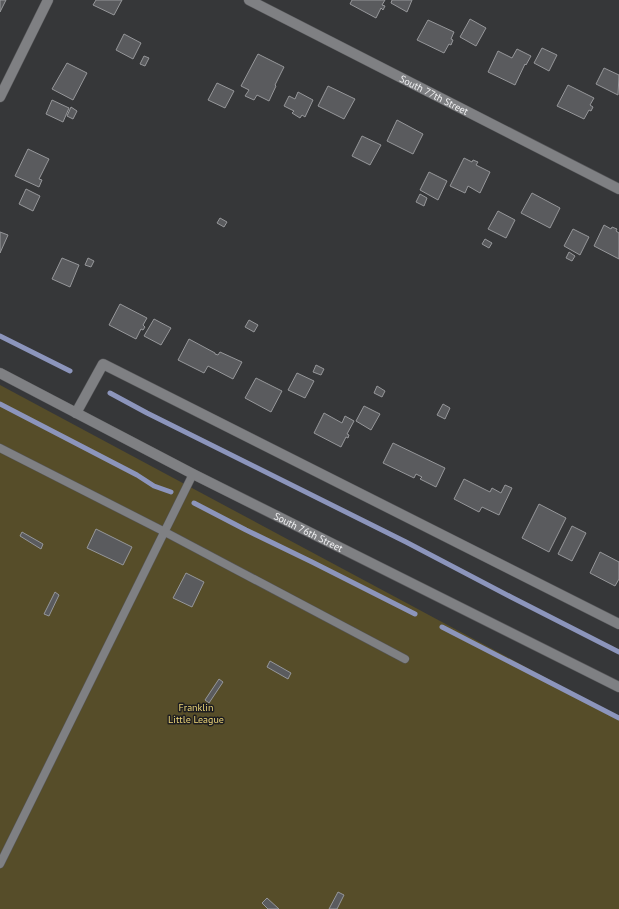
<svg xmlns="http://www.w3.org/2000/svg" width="619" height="909" font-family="'PT Sans',sans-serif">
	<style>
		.green { fill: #564d29 }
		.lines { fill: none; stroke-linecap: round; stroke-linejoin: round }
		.stream { stroke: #8c95bc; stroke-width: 5 }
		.building { fill: #5a5b5e; stroke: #96979a }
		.service-casing { stroke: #555558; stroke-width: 9 }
		.minor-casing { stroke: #555558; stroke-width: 11 }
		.secondary-casing { stroke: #555558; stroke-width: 11 }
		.service { stroke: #7f8083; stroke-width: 8 }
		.minor { stroke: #7f8083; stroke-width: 10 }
		.secondary { stroke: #7f8083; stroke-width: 10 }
		.labels { text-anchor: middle; stroke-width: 3; stroke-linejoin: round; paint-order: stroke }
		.street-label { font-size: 10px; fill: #f1f1f3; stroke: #1e1e20 }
		.park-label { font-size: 10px; fill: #ebd377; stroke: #1e1e20 }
	</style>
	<rect width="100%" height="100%" fill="#363739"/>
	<!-- green -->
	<path class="green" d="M0 385 619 717V909H0Z"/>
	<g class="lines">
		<!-- stream -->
		<path class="stream" d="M0 336 70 371
			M110 393 147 413 406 542 511 597 619 652
			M0 404 137 475 154 486 171 492
			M194 503 246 530 312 562 415 614
			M442 627 619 718"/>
	</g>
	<!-- building -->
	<path class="building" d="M0 0H6L0 12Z
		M96 0H122L114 15 93 5Z
		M352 0H385L382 5 385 6 383 10 381 8 376 18 350 4Z
		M392 0H412L407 12 391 3Z
		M470 19 486 28 476 46 460 37Z
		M428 20 454 32 451 39 453 40 451 45 449 44 444 53 417 40Z
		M124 34 141 43 133 59 116 50Z
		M542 48 557 55 549 71 534 63Z
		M517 49 531 56 526 65 525 64 515 85 488 72 498 51 512 58Z
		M258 54 284 67 275 85 276 86 269 101 257 95 254 100 245 96 249 90 241 86Z
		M144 56 149 58 145 66 140 64Z
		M67 63 87 73 73 100 52 89Z
		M604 68 619 75 618 95 596 84Z
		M217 83 234 91 225 108 208 100Z
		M568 85 594 98 590 105 593 107 591 111 589 110 584 119 557 106Z
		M328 86 355 99 344 119 318 106Z
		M298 92 313 100 305 117 302 115 300 118 292 113 294 111 284 106 289 96 295 99Z
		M52 100 69 108 63 122 46 114Z
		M71 107 77 111 73 119 67 116Z
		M397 120 423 134 413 154 387 141Z
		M362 136 381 145 370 165 352 156Z
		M28 149 49 159 39 179 42 180 39 187 15 176Z
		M464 158 472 162 473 160 478 162 476 165 490 172 480 193 468 186 465 193 450 186Z
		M429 172 447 181 438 200 420 190Z
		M26 189 40 196 33 211 19 204Z
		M532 193 560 208 550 228 521 213Z
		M420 194 427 198 424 206 416 202Z
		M498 211 515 220 506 238 488 229Z
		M220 218 227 222 224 227 217 223Z
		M604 225 611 229 612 227 617 229 616 231 619 233V259L594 246Z
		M573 229 589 237 580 255 564 246Z
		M0 232 8 235 0 253Z
		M485 239 492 243 489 248 482 244Z
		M569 252 575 256 572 261 566 258Z
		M62 258 79 265 70 287 52 279Z
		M88 258 94 261 91 267 85 265Z
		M120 304 147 318 143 325 145 327 143 330 141 329 136 339 109 325Z
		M154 319 171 328 161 345 144 336Z
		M249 320 258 325 254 332 245 327Z
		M189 339 215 353V354L218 355 220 352 242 362 233 379 208 366 204 373 178 360Z
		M316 365 324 369 321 375 313 372Z
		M297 373 314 381 305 398 288 390Z
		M256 378 282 391 271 412 245 398Z
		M377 386 385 391 382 397 374 393Z
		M443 404 450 408 445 419 437 415Z
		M364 406 380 414 371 430 356 421Z
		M324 413 342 423 345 416 354 421 347 434 349 435 348 438 346 437 341 447 314 433Z
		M393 443 445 468 436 487 420 479 422 477 416 474 414 478 383 463Z
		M464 479 490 492 492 488 501 493 505 485 512 488 499 515 482 507 479 512 454 499Z
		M539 504 566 518 549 552 522 538Z
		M572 526 586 533 572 561 558 554Z
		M96 529 132 547 123 565 87 548Z
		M22 532 43 544 41 549 20 536Z
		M600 552 619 562V579L615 586 590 573Z
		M186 573 204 582 192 607 173 598Z
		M55 592 59 595 49 616 44 614Z
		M270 661 291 673 288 679 267 667Z
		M219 679 223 682 209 703 205 700Z
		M338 892 344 895 337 909H329Z
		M267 898 279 909H268L262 903Z"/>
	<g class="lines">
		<defs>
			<path id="service" d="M0 448 165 532 405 659
				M0 864 193 474"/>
			<g id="minor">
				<path id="s1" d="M249 0 619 189"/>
				<path d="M0 97 48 0"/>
				<path d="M76 413 103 364 619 624"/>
			</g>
			<g id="secondary">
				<path id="s2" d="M0 373 193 474 619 687"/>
			</g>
		</defs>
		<!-- service casing -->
		<use href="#service" class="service-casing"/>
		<!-- minor casing -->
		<use href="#minor" class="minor-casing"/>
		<!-- secondary casing -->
		<use href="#secondary" class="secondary-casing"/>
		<!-- service -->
		<use href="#service" class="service"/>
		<!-- minor -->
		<use href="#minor" class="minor"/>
		<!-- secondary -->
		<use href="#secondary" class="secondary"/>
	</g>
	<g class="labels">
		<!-- street labels -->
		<g class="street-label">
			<text dy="4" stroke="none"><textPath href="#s1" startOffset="208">South 77th Street</textPath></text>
			<text dy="4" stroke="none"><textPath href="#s2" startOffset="347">South 76th Street</textPath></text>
		</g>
		<!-- park labels -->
		<g class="park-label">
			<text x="196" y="711">Franklin<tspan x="196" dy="12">Little League</tspan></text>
		</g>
	</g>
</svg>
